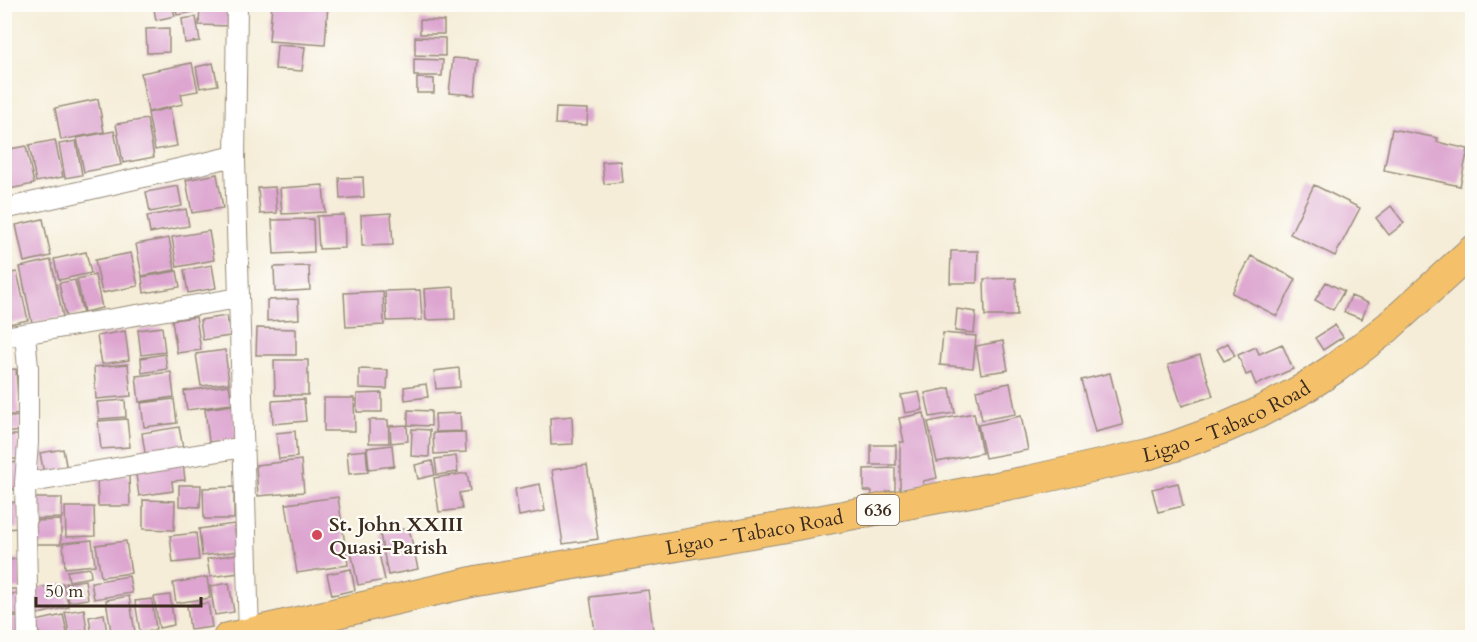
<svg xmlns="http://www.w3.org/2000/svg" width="1477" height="642" font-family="Cardo,serif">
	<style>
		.building { fill: #dda5d0 }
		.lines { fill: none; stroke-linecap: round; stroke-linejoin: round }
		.minor-casing { stroke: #988c7b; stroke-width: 22 }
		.primary-casing { stroke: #988c7b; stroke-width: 32 }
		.minor { stroke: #fff; stroke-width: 20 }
		.primary { stroke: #f4c16b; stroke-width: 30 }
		.poi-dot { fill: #d1495b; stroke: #fdfcf7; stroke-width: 2 }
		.labels { text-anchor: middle; stroke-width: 4.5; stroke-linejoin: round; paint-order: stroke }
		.shield { fill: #fdfcf7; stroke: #75695f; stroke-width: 1.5 }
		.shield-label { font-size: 18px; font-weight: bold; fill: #3b2a1e }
		.street-label { font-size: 20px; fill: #3b2a1e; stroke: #fdfcf7 }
		.poi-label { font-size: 20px; font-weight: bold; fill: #3b2a1e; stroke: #fdfcf7; text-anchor: start }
	</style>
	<rect width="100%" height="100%" fill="#fdfcf7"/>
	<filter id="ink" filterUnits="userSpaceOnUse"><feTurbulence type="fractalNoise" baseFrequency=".0167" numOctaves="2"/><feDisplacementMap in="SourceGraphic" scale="12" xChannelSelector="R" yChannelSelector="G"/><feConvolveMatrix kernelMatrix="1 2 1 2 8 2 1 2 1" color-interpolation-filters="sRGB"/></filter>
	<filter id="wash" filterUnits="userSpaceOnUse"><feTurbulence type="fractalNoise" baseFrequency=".008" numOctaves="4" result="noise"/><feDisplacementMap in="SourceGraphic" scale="24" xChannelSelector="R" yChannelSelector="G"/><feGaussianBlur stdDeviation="1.35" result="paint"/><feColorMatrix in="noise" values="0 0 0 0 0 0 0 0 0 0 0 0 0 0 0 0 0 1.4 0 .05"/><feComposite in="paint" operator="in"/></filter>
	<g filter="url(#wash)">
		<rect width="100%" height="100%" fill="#f5edd8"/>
		<g id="blocks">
			<!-- building -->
			<path class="building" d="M153 4H172L175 16 156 20Z
				M175 4H192L194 12 177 15Z
				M272 4H328L325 45 269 41Z
				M200 6 231 8 230 26 199 25Z
				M196 17 200 41 185 43 182 19Z
				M420 20 444 21V34H420Z
				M169 28V52L147 53 146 29Z
				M415 37 445 38V56L415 55Z
				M277 45 305 47 302 71 275 69Z
				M453 58 478 60 475 95 449 93Z
				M414 59 443 60 442 76H414Z
				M192 63 198 91 181 94 183 104 148 112 141 73Z
				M213 63 218 85 200 88 196 67Z
				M417 78 434 79V93H417Z
				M98 99 104 132 61 140 55 108Z
				M170 108 177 146 155 150 148 113Z
				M556 108 588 109 587 125 555 124Z
				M147 119 154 157 123 163 116 124Z
				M1392 129 1438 138 1437 142 1468 149 1460 186 1384 170Z
				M114 131 121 165 84 172 77 138Z
				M55 140 63 177 36 182 29 145Z
				M76 141 82 175 65 178 59 144Z
				M26 146 34 184 4 190V150Z
				M620 161 622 182 604 184 602 162Z
				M217 174 223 208 192 213 186 180Z
				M363 177 364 197 340 199 339 178Z
				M323 185 325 212 282 214 280 188Z
				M1314 185 1360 208 1335 256 1290 234Z
				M178 186 182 206 150 212 146 192Z
				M275 187 277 213 260 214 258 188Z
				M1391 206 1404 223 1389 235 1376 218Z
				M186 209 189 226 150 233 147 216Z
				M391 213 393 245 362 246 361 215Z
				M344 215 345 248 319 249 317 216Z
				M43 219 51 256 24 262 16 225Z
				M313 219 314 252 274 254 272 220Z
				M209 231 214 260 177 267 172 237Z
				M169 238 175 270 142 276 136 244Z
				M951 251H978L977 283H950Z
				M86 252 91 273 59 280 54 259Z
				M131 253 138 286 102 293 95 260Z
				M1251 256 1296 279 1277 316 1232 293Z
				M51 260 63 317 32 323 20 267Z
				M212 265 216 288 188 293 184 270Z
				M309 266 310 290 275 292 274 267Z
				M177 271 180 287 144 293 142 277Z
				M17 272 28 320 4 325V274Z
				M95 275 102 308 84 312 77 279Z
				M1016 278 1017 316H985L984 279Z
				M75 280 83 313 66 317 59 283Z
				M1326 282 1344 291 1333 310 1315 300Z
				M454 287 455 319 426 320 424 289Z
				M420 290 422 320 387 321 385 291Z
				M383 291 384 325 346 327 344 293Z
				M1351 296 1368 303 1362 319 1344 312Z
				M298 299 299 319 267 321V300Z
				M957 309 976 312 974 333 955 331Z
				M227 316 230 336 203 340 200 320Z
				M196 317 201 350 177 353 172 320Z
				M1335 325 1343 337 1323 350 1315 338Z
				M162 327 165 352 141 355 138 330Z
				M257 328 296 329V355H256Z
				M125 331 129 360 102 364 97 336Z
				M943 333 976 336 973 368 940 365Z
				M1003 341 1008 370 981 374 976 346Z
				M1228 343 1235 356 1224 361 1217 349Z
				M1282 344 1293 369 1256 385 1251 373 1246 375 1238 355 1256 347 1259 354Z
				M225 350 229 383 201 386 196 354Z
				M165 354 167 369 142 373 141 358Z
				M1200 355 1213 396 1182 406 1168 365Z
				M274 360H308V395H275Z
				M128 364 131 396 96 399 94 367Z
				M459 368 460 387 436 389 434 371Z
				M16 369 19 414 4 416V370Z
				M359 369 388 370 387 389 359 388Z
				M171 372 174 397 139 402 136 376Z
				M1110 373 1123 425 1095 432 1081 380Z
				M1010 383 1016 414 982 420 976 390Z
				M426 384 428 397 405 400 404 387Z
				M229 385 232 404 187 410 184 391Z
				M950 388 955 413 930 417 925 393Z
				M919 392 923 410 905 413 901 395Z
				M382 393V412H357V394Z
				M324 398H354L355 431H324Z
				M174 399 177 423 144 427 141 403Z
				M304 399 306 421 273 424 272 401Z
				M125 400 126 417 99 419 97 402Z
				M233 405 237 439 209 442 205 409Z
				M408 410 431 411V426L408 425Z
				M460 413 461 431 436 432 435 414Z
				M924 413 937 478 923 481 924 486 900 491V442H904L899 418Z
				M974 413 982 453 937 462 928 422Z
				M19 416 21 431 4 433V418Z
				M572 416 573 444 551 445 550 418Z
				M1021 416 1028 450 985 458 978 425Z
				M127 419 130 447 101 449 98 421Z
				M369 420H388L389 443H369Z
				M407 425 408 441 391 443 390 426Z
				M179 427 184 453 146 459 142 433Z
				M412 429 430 430 429 457 411 456Z
				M295 431 297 457 279 459 276 433Z
				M465 432 466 452 434 454 433 433Z
				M4 435H18L19 459H4Z
				M392 445 394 466 369 469 367 448Z
				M871 445H896V465H871Z
				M63 449 67 470 44 474 40 453Z
				M366 450 368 472 349 474 347 452Z
				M456 456 458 472 437 475 435 459Z
				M301 460 304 492 258 496 256 465Z
				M432 461 435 475 418 479 415 465Z
				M21 462V489L4 490V463Z
				M183 462 185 480 172 481 173 491 139 496 135 468Z
				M587 465 598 539 563 544 552 470Z
				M895 468V491H887V499H871L872 491H864V469Z
				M467 473 470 491 459 493 462 509 439 512 434 478Z
				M97 475H129L130 506H98Z
				M1178 483 1183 506 1158 512 1152 489Z
				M540 484 545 511 519 516 515 489Z
				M179 485H201L200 507 179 506Z
				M234 487V519H204L203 488Z
				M338 497 348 565 297 573 286 504Z
				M33 498H62V518L33 519Z
				M143 500 175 501 174 530 143 529Z
				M18 502 19 528 4 529V503Z
				M65 507H94L95 536 66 537Z
				M61 520V544H32V521Z
				M234 524 238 551 202 556 199 529Z
				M409 528 418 569 388 575 380 534Z
				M196 533 199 560 173 563 170 536Z
				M92 540 95 565 65 568 63 543Z
				M126 541 131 573 101 577 96 545Z
				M377 545 385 580 358 585 351 551Z
				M236 554 239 573 210 577 207 559Z
				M20 559 21 589H4V560Z
				M90 568 91 577 69 581 67 571Z
				M351 569 355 590 332 595 327 574Z
				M129 576 132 593 94 599 91 582Z
				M207 577 210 598 176 603 173 583Z
				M85 580 88 599 69 602 66 583Z
				M63 583 69 607 38 614 32 589Z
				M229 583 234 612 215 615 210 586Z
				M648 590 654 638H596L590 597Z
				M4 594H18L20 615 4 616Z
				M170 595 174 625 159 628 154 597Z
				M129 596 136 638H112L106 600Z
				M152 599 156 629 140 632 135 601Z
				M208 603 212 627 190 630 187 606Z
				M84 609 87 630 69 633 65 612Z
				M104 614 107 633 92 636 89 617Z
				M63 615 68 637 40 638 36 621Z
				M18 617 19 638H4V618Z"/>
		</g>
	</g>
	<g filter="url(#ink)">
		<use href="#blocks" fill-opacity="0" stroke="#988c7b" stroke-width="1.5"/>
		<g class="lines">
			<defs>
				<path id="minor" d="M237 4 235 161 249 634
					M4 209 235 156
					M25 334 28 368V443L25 483 28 638
					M4 337 239 298
					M25 483 244 447"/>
				<g id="primary">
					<path id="s1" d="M228 638 476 581 791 526 1028 481 1149 454 1175 446 1224 428 1256 414 1303 389 1335 368 1387 328 1472 251"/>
				</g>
			</defs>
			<!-- minor casing -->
			<use href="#minor" class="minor-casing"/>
			<!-- primary casing -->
			<use href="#primary" class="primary-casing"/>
			<!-- minor -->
			<use href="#minor" class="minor"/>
			<!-- primary -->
			<use href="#primary" class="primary"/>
		</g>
	</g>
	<!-- markers -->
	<circle class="poi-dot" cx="317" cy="535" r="6"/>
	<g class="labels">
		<!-- shield labels -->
		<rect class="shield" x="857" y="495" width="42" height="30" rx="4.5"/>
		<g class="shield-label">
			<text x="878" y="516">636</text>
		</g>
		<!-- street labels -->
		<g class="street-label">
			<text dy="7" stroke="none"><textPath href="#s1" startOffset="1023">Ligao - Tabaco Road</textPath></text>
			<text dy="7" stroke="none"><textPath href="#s1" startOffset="537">Ligao - Tabaco Road</textPath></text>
		</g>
		<!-- poi labels -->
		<g class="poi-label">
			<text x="329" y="531">St. John XXIII<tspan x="329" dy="23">Quasi-Parish</tspan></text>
		</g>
	</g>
	<!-- margin -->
	<rect width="1477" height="642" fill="none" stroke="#fdfcf7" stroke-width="24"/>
	<!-- scale -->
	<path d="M36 597v9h165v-9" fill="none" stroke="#3b2a1e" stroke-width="3"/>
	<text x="45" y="597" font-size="18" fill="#3b2a1e" stroke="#fdfcf7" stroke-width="4.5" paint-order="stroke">50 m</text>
</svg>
